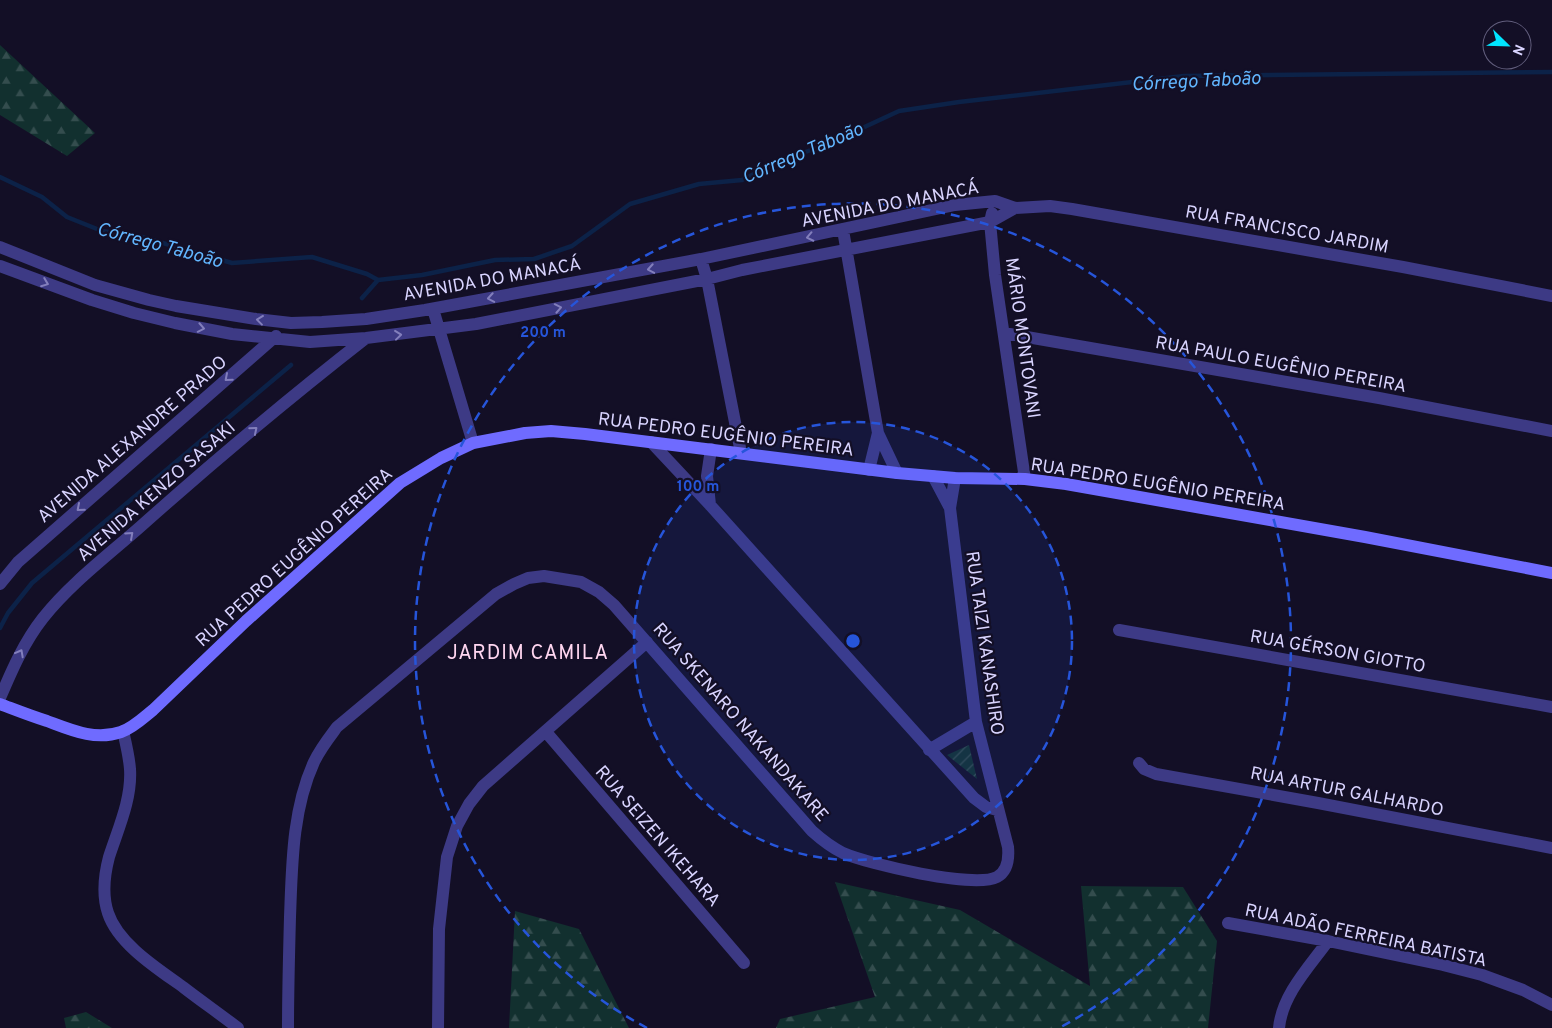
<svg xmlns="http://www.w3.org/2000/svg" width="1552" height="1028" font-family="Overpass,sans-serif">
	<style>
		.forest { fill: url(#forest-firs) }
		.garden { fill: url(#garden-furrows) }
		.lines { fill: none; stroke-linecap: round; stroke-linejoin: round }
		.stream { stroke: #0c2248; stroke-width: 4.5 }
		.street { stroke: #3d3a85; stroke-width: 12 }
		.secondary { stroke: #6f6bff; stroke-width: 12 }
		.oneway { stroke: #837fbc }
		.ring { fill: none; stroke: #2655da; stroke-width: 2.5; stroke-dasharray: 9 6 }
		.labels { text-anchor: middle; stroke-width: 4.5; stroke-linejoin: round; paint-order: stroke }
		.street-label { font-size: 18px; fill: #d9d4ff; stroke: #130f26 }
		.water-label { font-size: 19px; font-style: italic; fill: #62b6ff; stroke: #130f26 }
		.quarter-label { font-size: 20px; letter-spacing: 1px; fill: #ffd6f0; stroke: #130f26 }
		.centre { fill: #2655da; stroke: #130f26; stroke-width: 2.5 }
		.ring-label { font-size: 15px; text-anchor: middle; font-weight: bold; fill: #2655da; stroke: #130f26; stroke-width: 4.5; stroke-linejoin: round; paint-order: stroke }
	</style>
	<defs>
		<pattern id="forest-firs" width="22" height="20" patternUnits="userSpaceOnUse" patternTransform="scale(1.25)"><rect width="22" height="20" fill="#12302f"/><path d="M5 1l3.5 6h-7zM16 11l3.5 6h-7z" fill="#344d4e"/></pattern>
		<pattern id="garden-furrows" width="10" height="10" patternUnits="userSpaceOnUse" patternTransform="scale(1.25)"><rect width="10" height="10" fill="#12302f"/><path d="M-1 1l2-2M0 10L10 0M9 11l2-2" fill="none" stroke="#344d4e"/></pattern>
	</defs>
	<rect width="100%" height="100%" fill="#130f26"/>
	<!-- forest -->
	<path class="forest" d="M0 45 95 133 67 156 0 115Z
		M835 882 960 910 1090 986 1081 886 1183 887 1217 941 1208 1028H776L780 1019 875 997Z
		M515 911 579 929 629 1028H509Z
		M86 1012 112 1028H66L64 1018Z"/>
	<!-- garden -->
	<path class="garden" d="M969 745 977 779 947 755Z"/>
	<g class="lines">
		<!-- stream -->
		<path class="stream" d="M0 177 42 197 67 217 102 231 142 237 232 263 312 257 367 274 378 280 422 275 495 260 534 259 572 246 630 204 699 184 742 180 778 162 830 143 899 111 959 102 1184 76 1552 72
			M362 298 378 280
			M0 628 8 613 32 583 291 365"/>
		<!-- street -->
		<path class="street" d="M992 213 990 222 995 275 1025 479
			M843 230 878 433 897 473
			M0 247 95 285 149 300 176 306 256 319 291 323 322 322 366 319 425 310 701 259 955 205 995 201 1015 208
			M701 259 707 279 741 453
			M0 266 92 300 134 313 175 323 232 334 310 342 366 338 476 324 707 279 742 270 990 222 1015 208 1050 206 1072 209 1403 267 1552 296
			M433 309 473 443
			M1004 333 1379 398 1552 431
			M651 442 710 505 974 798 986 807 997 810
			M869 470 878 433
			M933 476 950 508
			M710 505 707 476 711 449
			M0 584 18 562 276 336
			M1119 630 1552 707
			M0 698C12 670 24 642 43 618 70 584 107 556 140 527 213 462 289 398 366 338
			M123 731C126 744 129 756 130 769 132 799 118 829 109 857 104 876 102 895 108 913 118 944 158 969 183 987 201 1001 220 1014 238 1028
			M546 732 744 963
			M929 750 976 722
			M1139 763 1144 769 1156 774 1318 803 1552 848
			M1228 923 1328 941 1443 965 1482 975 1523 990 1552 1005
			M288 1028C288 991 289 954 290 917 292 866 292 810 314 762 320 749 328 739 337 727L496 594 514 584 528 578 544 576 581 582 599 592 614 605 812 831C822 840 831 847 843 853 868 864 974 889 997 877 1008 871 1009 858 1008 847L976 722 950 508 955 478
			M438 1028 439 929 447 857 457 826 469 804 483 786 647 642
			M1279 1028C1282 995 1309 967 1328 941"/>
		<!-- secondary -->
		<path class="secondary" d="M0 704C16 710 31 716 47 721 71 730 95 741 121 732 133 728 143 718 153 710L246 621 400 483 441 458 473 443 525 433 551 431 585 434 897 473 955 478 1025 479 1066 484 1365 537 1552 573"/>
	</g>
	<!-- one-way arrows -->
	<defs><path id="oneway-chevron" d="M-2-3.5L2.5 0L-2 3.5" fill="none" stroke-width="1.6" stroke-linecap="round" stroke-linejoin="round" transform="scale(1.25)"/></defs>
	<g class="oneway">
		<use href="#oneway-chevron" transform="translate(810 237) rotate(168)"/>
		<use href="#oneway-chevron" transform="translate(651 269) rotate(170)"/>
		<use href="#oneway-chevron" transform="translate(45 283) rotate(21)"/>
		<use href="#oneway-chevron" transform="translate(491 298) rotate(170)"/>
		<use href="#oneway-chevron" transform="translate(558 308) rotate(-11)"/>
		<use href="#oneway-chevron" transform="translate(260 320) rotate(-173)"/>
		<use href="#oneway-chevron" transform="translate(201 328) rotate(11)"/>
		<use href="#oneway-chevron" transform="translate(398 335) rotate(-6)"/>
		<use href="#oneway-chevron" transform="translate(228 378) rotate(139)"/>
		<use href="#oneway-chevron" transform="translate(254 430) rotate(-40)"/>
		<use href="#oneway-chevron" transform="translate(80 508) rotate(139)"/>
		<use href="#oneway-chevron" transform="translate(130 535) rotate(-42)"/>
		<use href="#oneway-chevron" transform="translate(20 653) rotate(-62)"/>
	</g>
	<!-- distance rings -->
	<circle cx="853" cy="641" r="219" fill="#2655da" fill-opacity=".12"/>
	<g class="ring">
		<circle cx="853" cy="641" r="219"/>
		<path d="M647 1028A438 438 0 1 1 1059 1028"/>
	</g>
	<g class="labels">
		<!-- street labels -->
		<g class="street-label">
			<text transform="translate(890 204) rotate(-11)" y="6">AVENIDA DO MANACÁ</text>
			<text transform="translate(1287 229) rotate(10)" y="6">RUA FRANCISCO JARDIM</text>
			<text transform="translate(492 279) rotate(-10)" y="6">AVENIDA DO MANACÁ</text>
			<text transform="translate(1023 338) rotate(82)" y="6">MÁRIO MONTOVANI</text>
			<text transform="translate(1281 364) rotate(10)" y="6">RUA PAULO EUGÊNIO PEREIRA</text>
			<text transform="translate(726 434) rotate(7)" y="6">RUA PEDRO EUGÊNIO PEREIRA</text>
			<text transform="translate(132 439) rotate(-41)" y="6">AVENIDA ALEXANDRE PRADO</text>
			<text transform="translate(1158 484) rotate(9)" y="6">RUA PEDRO EUGÊNIO PEREIRA</text>
			<text transform="translate(156 491) rotate(-41)" y="6">AVENIDA KENZO SASAKI</text>
			<text transform="translate(294 557) rotate(-42)" y="6">RUA PEDRO EUGÊNIO PEREIRA</text>
			<text transform="translate(985 643) rotate(82)" y="6">RUA TAIZI KANASHIRO</text>
			<text transform="translate(1338 651) rotate(10)" y="6">RUA GÉRSON GIOTTO</text>
			<text transform="translate(741 722) rotate(49)" y="6">RUA SKENARO NAKANDAKARE</text>
			<text transform="translate(1347 791) rotate(11)" y="6">RUA ARTUR GALHARDO</text>
			<text transform="translate(658 836) rotate(49)" y="6">RUA SEIZEN IKEHARA</text>
			<text transform="translate(1366 935) rotate(12)" y="6">RUA ADÃO FERREIRA BATISTA</text>
		</g>
		<!-- water labels -->
		<g class="water-label">
			<text transform="translate(1196 80) rotate(-3)" y="7">Córrego Taboão</text>
			<text transform="translate(802 152) rotate(-23)" y="7">Córrego Taboão</text>
			<text transform="translate(160 244) rotate(15)" y="7">Córrego Taboão</text>
		</g>
		<!-- quarter labels -->
		<g class="quarter-label">
			<text x="528" y="659">JARDIM CAMILA</text>
		</g>
	</g>
	<circle cx="853" cy="641" r="8" class="centre"/>
	<g class="ring-label">
		<text x="543" y="337">200 m</text>
		<text x="698" y="491">100 m</text>
	</g>
	<!-- north arrow -->
	<g transform="translate(1507 45) rotate(113)"><circle r="24" fill="#130f26" stroke="#625e7d"/>
	<path d="M0-4L9 19L0 12L-9 19Z" fill="#00e5ff"/>
	<text y="-8" font-size="14" font-weight="bold" text-anchor="middle" fill="#d9d4ff">N</text>
	</g>
</svg>
